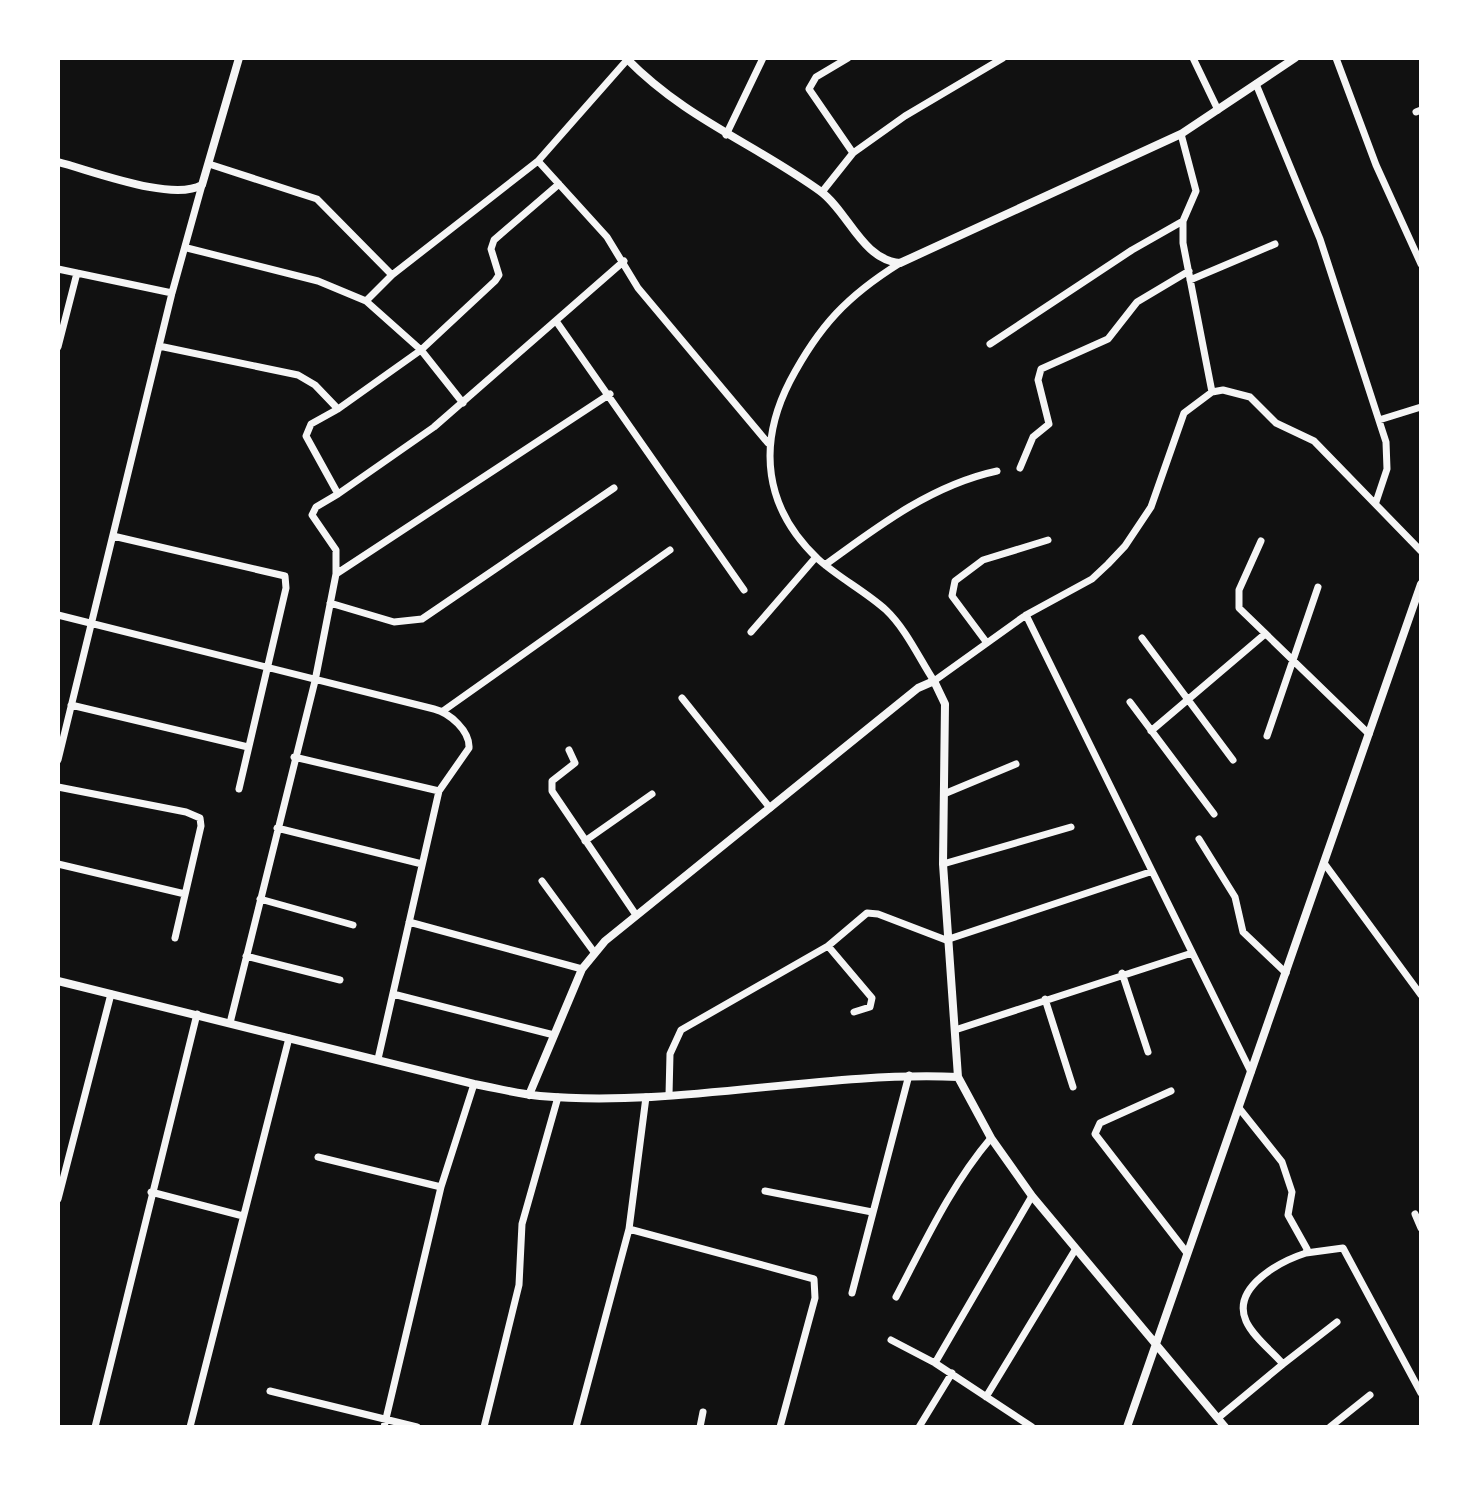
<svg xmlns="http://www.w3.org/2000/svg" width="1479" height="1485" font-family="'Varela Round',sans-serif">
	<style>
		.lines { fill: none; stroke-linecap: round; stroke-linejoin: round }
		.minor { stroke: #f5f5f5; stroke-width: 7 }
		.tertiary { stroke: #f5f5f5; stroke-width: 8 }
	</style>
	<rect width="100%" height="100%" fill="#111"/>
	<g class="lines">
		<!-- minor -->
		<path class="minor" d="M1193 58 1218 110
			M1336 58 1376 165 1421 264
			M627 60 538 161 607 237 638 288 768 443
			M1256 84 1320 239 1386 442 1387 469 1376 502
			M1416 112 1421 110
			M1181 134 1196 191 1183 221V243L1212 392
			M726 135 763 58
			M853 153 905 116 1003 58
			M209 164 317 199 392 275
			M822 192 853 153 809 89 816 77 848 58
			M187 248 318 281 366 301
			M900 263C847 296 819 326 790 381 757 445 764 508 818 559 839 578 865 591 886 610 906 629 919 658 934 681L1026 615 1092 579 1108 564 1125 546 1151 507 1184 413 1212 392 1223 390 1250 397 1276 423 1314 441 1421 551
			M58 269 172 293
			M1190 280 1275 244
			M556 321 744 590
			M990 344 1132 250 1183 221
			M159 346 298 375 315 385 338 409 311 424 306 436 338 494 434 427 624 261
			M58 347 77 273
			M463 403 421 350 495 281 499 275 491 249 494 240 559 184
			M338 409 421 350 366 301 392 275 538 161
			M1379 420 1421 407
			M1020 468 1033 437 1049 424 1038 380 1041 369 1108 339 1137 302 1189 271
			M113 536 285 576 286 588 239 789
			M1261 541 1239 590V608L1369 734
			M825 565C878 526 932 485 997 471
			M336 574V550L312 515 316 507 338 494
			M330 603 394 622 422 619 614 488
			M58 615 434 709C450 713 470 731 469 748L439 791 378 1059
			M1026 615 1251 1072
			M751 632 816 557
			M1142 638 1233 760
			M987 643 952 596 955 581 983 560 1048 540
			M682 698 770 808
			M1130 702 1214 814
			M71 705 248 747
			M443 711 670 550
			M1151 731 1265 634
			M1267 736 1318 587
			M569 750 575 763 552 781V791L636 915
			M294 757 439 791
			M58 760 172 293 202 185
			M58 787 186 812 200 818 201 826 175 938
			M944 794 1016 764
			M277 828 422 864
			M1199 839 1235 897 1243 932 1286 973
			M585 841 652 794
			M1324 863 1421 995
			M58 864 185 894
			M943 864 1071 827
			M542 881 594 952
			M260 899 353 925
			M409 922 582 969
			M828 946 872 998 870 1007 854 1012
			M246 956 340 980
			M1122 973 1148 1052
			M393 994 554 1035
			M1045 999 1073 1087
			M230 1023 315 681 336 574 610 394
			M955 1030 1192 953
			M1171 1091 1100 1123 1095 1134 1187 1253
			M669 1095 670 1054 681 1030 828 946 867 913 878 914 946 940 1150 872
			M318 1157 441 1187
			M765 1191 872 1212
			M151 1192 243 1216
			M58 1199 111 994
			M1415 1214 1421 1228
			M629 1229 814 1279 815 1298 780 1427
			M1306 1253 1343 1248 1421 1393
			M852 1293 909 1075
			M896 1297C925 1242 951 1185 991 1138
			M891 1340 935 1363 1032 1427
			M935 1363 1032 1196
			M1283 1364 1337 1322
			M270 1391 417 1427
			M986 1397 1075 1250
			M1218 1418 1283 1364C1272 1351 1253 1337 1246 1321 1231 1287 1281 1261 1306 1253L1307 1249 1288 1215 1292 1192 1282 1162 1239 1108
			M95 1427 197 1014
			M190 1427 289 1038
			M384 1427 441 1187 474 1084
			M484 1427 519 1285 522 1224 558 1097
			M576 1427 629 1229 646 1097
			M700 1427 703 1412
			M919 1427 952 1373
			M1330 1427 1370 1395"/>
		<!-- tertiary -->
		<path class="tertiary" d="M626 58C687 120 752 142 820 191 848 211 862 260 900 263L1181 134 1295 58
			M58 162C93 171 172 202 202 185L239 58
			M58 981 474 1084C496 1088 518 1094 540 1096 679 1108 819 1071 958 1077
			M529 1095 582 969 605 941 918 688 934 681 945 704 943 864 958 1077 991 1138 1032 1196 1225 1427
			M1127 1427 1421 584"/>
	</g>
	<!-- border -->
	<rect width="1479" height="1485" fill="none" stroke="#ffffff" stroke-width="120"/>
</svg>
